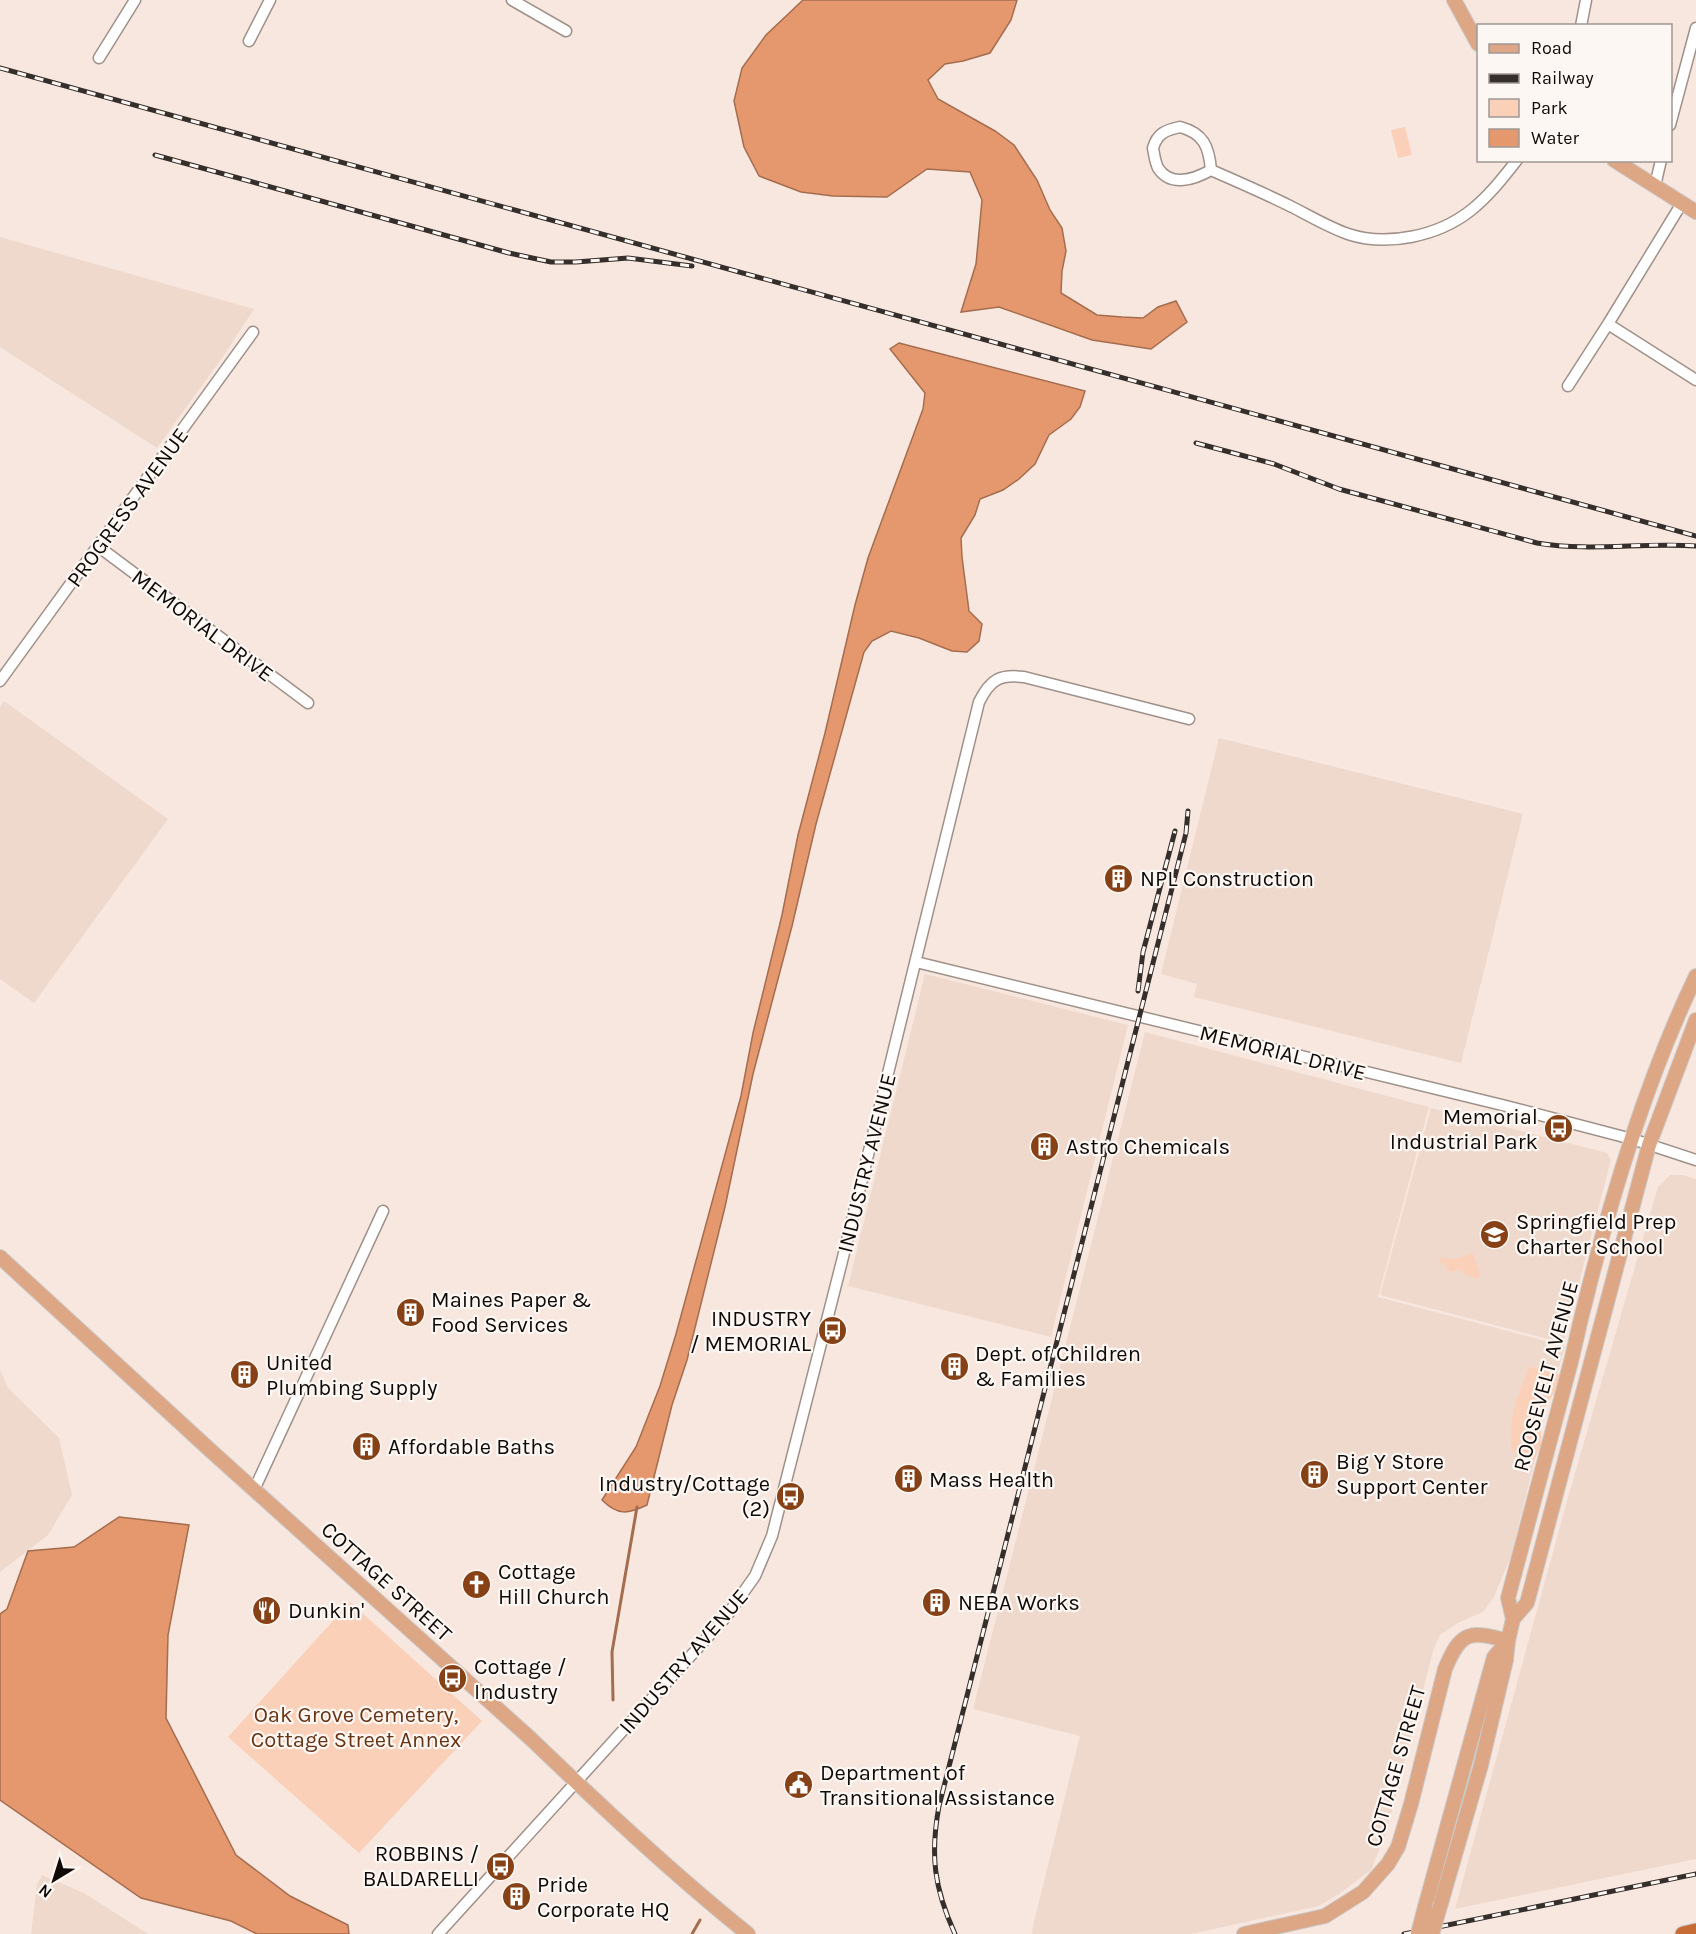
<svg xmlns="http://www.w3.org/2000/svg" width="1696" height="1934" font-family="Karla,sans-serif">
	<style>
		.built { fill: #efd9cd }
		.green { fill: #fbd0b9 }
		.water { fill: #e5986d; stroke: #a56d4f; stroke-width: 1.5 }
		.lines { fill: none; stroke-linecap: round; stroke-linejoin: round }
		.stream { stroke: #a56d4f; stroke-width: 3 }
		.minor-casing { stroke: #9f9189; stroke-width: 13 }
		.major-casing { stroke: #cac9c9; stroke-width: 16 }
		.highway-casing { stroke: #cac9c9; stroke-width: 17 }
		.minor { stroke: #fff; stroke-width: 10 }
		.major { stroke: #dda785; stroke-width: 14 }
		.highway { stroke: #c76c34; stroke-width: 15 }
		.rail-casing { stroke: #352e2b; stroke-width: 5 }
		.rail { stroke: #fdf7f3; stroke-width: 3; stroke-dasharray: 9; stroke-linecap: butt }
		.major-bridge-casing { stroke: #cac9c9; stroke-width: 16; stroke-linecap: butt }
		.major-bridge { stroke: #dda785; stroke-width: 14 }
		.labels { text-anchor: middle; stroke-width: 4.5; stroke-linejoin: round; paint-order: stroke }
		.street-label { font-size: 22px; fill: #0f0a08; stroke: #fdf7f3 }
		.poi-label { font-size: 22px; fill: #0f0a08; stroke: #fdf7f3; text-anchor: start }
		.park-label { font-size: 22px; fill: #673416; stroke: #fdf7f3 }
	</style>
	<rect width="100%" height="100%" fill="#f7e7df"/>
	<!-- built -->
	<path class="built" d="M0 237 254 309 224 355 157 448 0 347Z
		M4 701 168 819 34 1003 0 979V707Z
		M1219 738 1523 814 1461 1063 1194 997 1197 984 1161 974Z
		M925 974 1128 1025 1051 1337 848 1286Z
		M1145 1032 1429 1107 1378 1297 1565 1346 1557 1374 1530 1366 1512 1450 1535 1459 1511 1556 1494 1597 1483 1612 1458 1623 1440 1635 1433 1651 1386 1833 1371 1870 1339 1894 1319 1906 1191 1934H1032L1033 1926 1080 1736 973 1709Z
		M1431 1108 1596 1150 1607 1153 1611 1160 1563 1343 1380 1295Z
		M1670 1175H1683L1696 1179V1859L1455 1909 1567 1501 1658 1187Z
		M0 1370 8 1388 59 1438 72 1495 48 1535 0 1572Z
		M42 1875 84 1893 148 1934H31L37 1885Z"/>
	<!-- green -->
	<path class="green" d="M1405 127 1412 155 1398 158 1391 130Z
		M1473 1253 1480 1273 1479 1279 1464 1274 1460 1270 1450 1272 1447 1269 1445 1263H1441L1438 1268 1440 1258 1456 1259Z
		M1530 1366 1560 1375 1557 1390 1546 1404 1541 1428V1445L1535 1459 1512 1451C1507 1415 1517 1398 1530 1366Z
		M350 1602 482 1721 359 1853 228 1737Z"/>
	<!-- water -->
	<path class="water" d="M803 0H1017L1011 20 990 53 963 61 945 64 928 80 938 99 995 131 1014 145 1037 180 1050 210 1062 228 1066 251 1062 271 1061 293 1097 315 1122 317 1143 318 1158 307 1176 301 1187 322 1151 349 1092 340 999 307 961 312 976 264 982 200 970 172 927 169 887 197 833 196 801 192 759 176 744 147 734 101 742 68 766 35Z
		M899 343 1085 391 1080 407 1071 419 1049 435 1035 464 1019 479 1003 490 980 499 975 515 961 538 962 557 969 611 982 624 979 641 967 652 952 651 919 638 891 631 872 641 864 652 816 824 792 926 753 1074 725 1207 687 1360 672 1405 647 1505C628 1514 618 1516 602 1500L636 1447 660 1386 676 1334 741 1096 753 1033 782 915 798 835 825 733 855 605 868 558 923 409 925 393 890 349Z
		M119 1517 189 1525 168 1635 166 1718 236 1855 290 1896 348 1925 349 1934H257L231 1921 141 1898 0 1800V1614L7 1609 28 1551 74 1547Z"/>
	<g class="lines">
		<!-- stream -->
		<path class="stream" d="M613 1700 612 1652 637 1507
			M692 1934 700 1920"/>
		<defs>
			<path id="minor" d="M512 0 566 31
				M1581 26 1586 0
				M249 41 270 0
				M99 58 135 0
				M1670 125 1696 28
				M1180 127C1203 133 1209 146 1211 170 1195 179 1171 188 1158 168 1155 162 1154 154 1153 148 1157 134 1165 130 1180 127Z
				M1211 170C1238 182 1264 193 1290 206 1310 216 1328 227 1348 234 1387 247 1438 236 1470 211 1488 197 1503 178 1517 160
				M1655 186 1661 160
				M1608 324 1696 380
				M1568 386 1608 324 1682 203
				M99 547 308 703
				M0 681 253 332
				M916 962 1502 1105 1632 1139 1696 1160
				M254 1490 383 1211
				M438 1934 726 1617 755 1576 772 1536 842 1261 979 702C990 680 999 674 1024 677L1189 719"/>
			<path id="major" d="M1454 0 1478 44
				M1614 160 1696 212
				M0 1257 210 1450 530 1738C600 1805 672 1873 748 1934
				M1513 1619 1527 1603 1649 1145 1696 1020
				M1441 1903 1481 1765 1506 1660 1508 1641 1513 1619 1508 1598C1528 1522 1549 1445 1569 1369 1575 1347 1579 1325 1585 1303 1612 1193 1647 1078 1696 976
				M1425 1907 1494 1657 1508 1641
				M1244 1934 1325 1916 1363 1892 1388 1864 1398 1847 1411 1804 1445 1669C1461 1631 1469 1630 1508 1641"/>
			<path id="highway" d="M1683 1934 1696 1931"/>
		</defs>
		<!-- minor casing -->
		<use href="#minor" class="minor-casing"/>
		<!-- major casing -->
		<use href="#major" class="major-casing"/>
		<!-- highway casing -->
		<use href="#highway" class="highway-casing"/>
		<!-- minor -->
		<use href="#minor" class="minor"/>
		<!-- major -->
		<use href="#major" class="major"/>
		<!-- highway -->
		<use href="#highway" class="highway"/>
		<defs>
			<path id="rail" d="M0 68 1696 536
				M155 155 509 253 551 262H576L628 258 692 266
				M1196 443 1274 464 1339 489 1537 543C1590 552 1643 542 1696 546
				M1138 991 1143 952 1175 831
				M955 1934C934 1888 930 1855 939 1806L1186 833 1188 811
				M1404 1934 1696 1874"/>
		</defs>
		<!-- rail casing -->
		<use href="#rail" class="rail-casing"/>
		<!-- rail -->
		<use href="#rail" class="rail"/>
		<defs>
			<path id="major-bridge" d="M1418 1934 1425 1907
				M1432 1934 1441 1903"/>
		</defs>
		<!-- major-bridge casing -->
		<use href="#major-bridge" class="major-bridge-casing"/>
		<!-- major-bridge -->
		<use href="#major-bridge" class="major-bridge"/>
	</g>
	<!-- icons -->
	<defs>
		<symbol id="building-disc" viewBox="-11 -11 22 22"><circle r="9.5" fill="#864216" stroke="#fdf7f3"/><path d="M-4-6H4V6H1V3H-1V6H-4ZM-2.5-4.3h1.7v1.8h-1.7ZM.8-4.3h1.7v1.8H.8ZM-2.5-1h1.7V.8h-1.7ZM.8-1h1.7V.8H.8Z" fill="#fff"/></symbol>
		<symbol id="bus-disc" viewBox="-11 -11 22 22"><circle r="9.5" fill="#864216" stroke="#fdf7f3"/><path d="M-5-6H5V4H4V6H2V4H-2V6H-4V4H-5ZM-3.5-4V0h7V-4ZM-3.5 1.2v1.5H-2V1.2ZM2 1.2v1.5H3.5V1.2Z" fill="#fff"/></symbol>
		<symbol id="school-disc" viewBox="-11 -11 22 22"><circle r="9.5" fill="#864216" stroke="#fdf7f3"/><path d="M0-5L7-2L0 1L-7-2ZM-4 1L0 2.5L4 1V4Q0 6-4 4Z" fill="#fff"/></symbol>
		<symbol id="church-disc" viewBox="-11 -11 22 22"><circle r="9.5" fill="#864216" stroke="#fdf7f3"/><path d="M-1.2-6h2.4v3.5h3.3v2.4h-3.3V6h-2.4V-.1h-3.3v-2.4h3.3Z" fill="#fff"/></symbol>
		<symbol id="restaurant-disc" viewBox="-11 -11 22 22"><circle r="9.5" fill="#864216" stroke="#fdf7f3"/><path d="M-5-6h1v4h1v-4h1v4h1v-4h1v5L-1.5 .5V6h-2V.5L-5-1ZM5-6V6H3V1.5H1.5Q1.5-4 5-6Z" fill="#fff"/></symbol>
		<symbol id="civic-disc" viewBox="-11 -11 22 22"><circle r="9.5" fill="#864216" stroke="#fdf7f3"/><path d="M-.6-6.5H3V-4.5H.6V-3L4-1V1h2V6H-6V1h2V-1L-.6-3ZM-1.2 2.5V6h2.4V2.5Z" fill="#fff"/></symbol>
	</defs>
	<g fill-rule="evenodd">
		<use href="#building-disc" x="1102" y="862" width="33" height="33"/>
		<use href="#bus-disc" x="1542" y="1112" width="33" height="33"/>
		<use href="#building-disc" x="1028" y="1130" width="33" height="33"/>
		<use href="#school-disc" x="1478" y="1218" width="33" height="33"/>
		<use href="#building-disc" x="394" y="1296" width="33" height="33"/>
		<use href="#bus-disc" x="816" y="1314" width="33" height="33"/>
		<use href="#building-disc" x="938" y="1350" width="33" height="33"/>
		<use href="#building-disc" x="228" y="1358" width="33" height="33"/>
		<use href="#building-disc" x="350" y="1430" width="33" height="33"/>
		<use href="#building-disc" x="1298" y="1458" width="33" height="33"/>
		<use href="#building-disc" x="892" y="1462" width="33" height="33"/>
		<use href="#bus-disc" x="774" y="1480" width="33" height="33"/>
		<use href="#church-disc" x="460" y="1568" width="33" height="33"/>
		<use href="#building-disc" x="920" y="1586" width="33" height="33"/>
		<use href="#restaurant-disc" x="250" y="1594" width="33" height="33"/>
		<use href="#bus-disc" x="436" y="1662" width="33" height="33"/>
		<use href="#civic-disc" x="782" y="1768" width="33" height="33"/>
		<use href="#bus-disc" x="484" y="1850" width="33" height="33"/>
		<use href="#building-disc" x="500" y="1880" width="33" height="33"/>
	</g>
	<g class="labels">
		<!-- street labels -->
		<g class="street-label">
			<text transform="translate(127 507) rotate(-54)" y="8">PROGRESS AVENUE</text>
			<text transform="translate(203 625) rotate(37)" y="8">MEMORIAL DRIVE</text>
			<text transform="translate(1283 1052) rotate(14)" y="8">MEMORIAL DRIVE</text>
			<text transform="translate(866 1163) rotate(-76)" y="8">INDUSTRY AVENUE</text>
			<text transform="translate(1545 1376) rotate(-75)" y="8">ROOSEVELT AVENUE</text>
			<text transform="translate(387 1581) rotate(42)" y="8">COTTAGE STREET</text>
			<text transform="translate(683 1661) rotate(-49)" y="8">INDUSTRY AVENUE</text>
			<text transform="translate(1395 1766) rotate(-74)" y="8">COTTAGE STREET</text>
		</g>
		<!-- poi labels -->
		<g class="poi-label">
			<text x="1140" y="886">NPL Construction</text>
			<text x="1538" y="1124" text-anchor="end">Memorial<tspan x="1538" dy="25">Industrial Park</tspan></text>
			<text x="1066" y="1154">Astro Chemicals</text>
			<text x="1516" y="1229">Springfield Prep<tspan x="1516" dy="25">Charter School</tspan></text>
			<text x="431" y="1307">Maines Paper &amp;<tspan x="431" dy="25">Food Services</tspan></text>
			<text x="811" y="1326" text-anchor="end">INDUSTRY<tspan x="811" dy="25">/ MEMORIAL</tspan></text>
			<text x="975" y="1361">Dept. of Children<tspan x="975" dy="25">&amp; Families</tspan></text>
			<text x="266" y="1370">United<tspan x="266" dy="25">Plumbing Supply</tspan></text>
			<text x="388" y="1454">Affordable Baths</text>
			<text x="1336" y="1469">Big Y Store<tspan x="1336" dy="25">Support Center</tspan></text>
			<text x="929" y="1487">Mass Health</text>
			<text x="770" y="1491" text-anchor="end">Industry/Cottage<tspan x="770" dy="25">(2)</tspan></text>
			<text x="498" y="1579">Cottage<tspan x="498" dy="25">Hill Church</tspan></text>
			<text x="958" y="1610">NEBA Works</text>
			<text x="288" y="1618">Dunkin'</text>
			<text x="474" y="1674">Cottage /<tspan x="474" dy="25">Industry</tspan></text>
			<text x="820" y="1780">Department of<tspan x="820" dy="25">Transitional Assistance</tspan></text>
			<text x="479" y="1861" text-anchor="end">ROBBINS /<tspan x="479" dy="25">BALDARELLI</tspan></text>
			<text x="537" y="1892">Pride<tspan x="537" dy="25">Corporate HQ</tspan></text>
		</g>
		<!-- park labels -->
		<g class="park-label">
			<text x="356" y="1722">Oak Grove Cemetery,<tspan x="356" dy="25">Cottage Street Annex</tspan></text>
		</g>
	</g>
	<!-- legend -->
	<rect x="1477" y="24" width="195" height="138" fill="#fdf7f3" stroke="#9e9895" stroke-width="1.5"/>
	<rect x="1489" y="44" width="30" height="9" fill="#dda785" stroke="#9e9895" stroke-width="1.5"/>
	<text x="1531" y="54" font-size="18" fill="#0f0a08">Road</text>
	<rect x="1489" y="74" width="30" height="9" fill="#352e2b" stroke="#9e9895" stroke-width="1.5"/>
	<text x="1531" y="84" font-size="18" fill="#0f0a08">Railway</text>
	<rect x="1489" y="99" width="30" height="18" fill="#fbd0b9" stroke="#9e9895" stroke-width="1.5"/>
	<text x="1531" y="114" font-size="18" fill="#0f0a08">Park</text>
	<rect x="1489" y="129" width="30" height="18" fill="#e5986d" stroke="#9e9895" stroke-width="1.5"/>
	<text x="1531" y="144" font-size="18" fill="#0f0a08">Water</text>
	<!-- north arrow -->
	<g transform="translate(54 1880) rotate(218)" stroke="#fdf7f3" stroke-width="4.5" paint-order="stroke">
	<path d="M0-4.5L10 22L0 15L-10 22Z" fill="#0f0a08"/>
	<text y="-9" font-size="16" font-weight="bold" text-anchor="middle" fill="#0f0a08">N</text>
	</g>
</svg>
